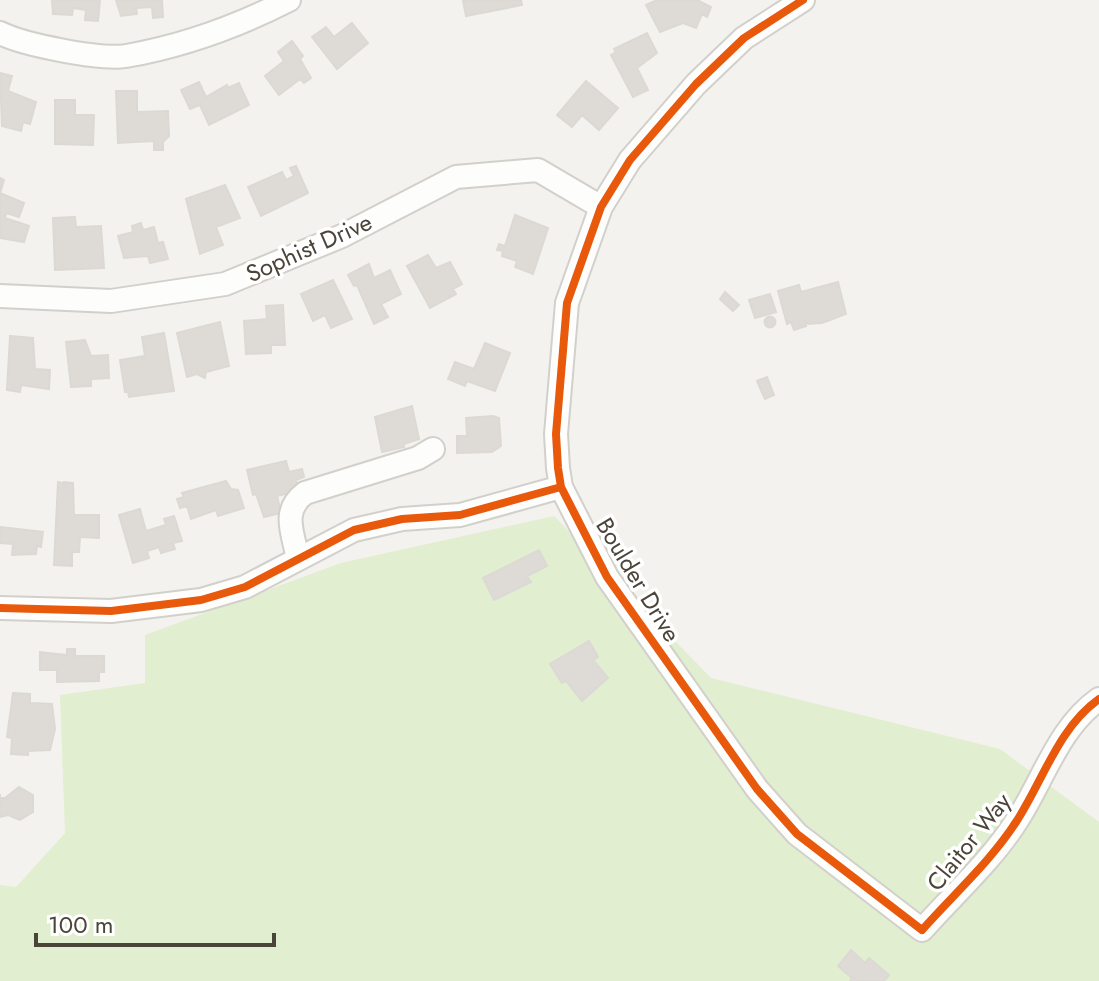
<svg xmlns="http://www.w3.org/2000/svg" width="1099" height="981" font-family="Jost,sans-serif">
	<style>
		.green { fill: #e1eecf }
		.building { fill: #dedbd6; stroke: #dcd9d4; stroke-width: 2 }
		.lines { fill: none; stroke-linecap: round; stroke-linejoin: round }
		.minor-casing { stroke: #d2d0cb; stroke-width: 26 }
		.minor { stroke: #fdfdfc; stroke-width: 22 }
		.cycleway-casing { stroke: #fff; stroke-width: 13 }
		.cycleway { stroke: #e8590c; stroke-width: 8 }
		.labels { text-anchor: middle; stroke-width: 7; stroke-linejoin: round; paint-order: stroke }
		.street-label { font-size: 24px; fill: #4b4439; stroke: #fff }
	</style>
	<rect width="100%" height="100%" fill="#f4f2ee"/>
	<!-- green -->
	<path class="green" d="M554 516 711 678 1000 749 1099 822V981H0V885L16 887 65 833 60 695 145 683V635L341 563Z"/>
	<!-- building -->
	<path class="building" d="M100 0 98 21 85 20 86 10 73 8 72 15 53 14 52 0Z
		M116 0H162L163 17 153 18 152 7 136 8 137 14 121 16Z
		M463 0H521L522 5 466 16Z
		M657 0H697L711 7 707 17 702 14 696 28 683 23 660 32 646 5Z
		M352 23 368 43 337 69 312 37 326 27 334 37Z
		M647 33 657 53 637 68 648 90 633 97 611 55 616 52 614 49Z
		M292 41 303 56 300 59 311 78 304 83 300 79 279 95 265 76 284 61 278 52Z
		M0 73 12 76 8 91 36 102 30 124 23 122 21 131 2 126Z
		M586 81 618 108 599 130 582 115 572 127 557 115Z
		M199 82 206 97 227 85 228 88 239 83 249 105 209 125 200 105 190 109 181 90Z
		M116 91H137V112L168 111 169 136 163 142V150H154V141L118 143Z
		M55 100H75V115H94L93 145 55 144Z
		M296 166 308 193 261 216 248 187 282 172 286 180 294 176 290 168Z
		M0 178 4 180 0 193 24 203 19 217 6 213 5 218 29 226 24 242 0 238Z
		M225 185 240 218 216 227 223 245 200 254 186 199Z
		M515 215 548 228 533 274 515 267 517 261 502 256 503 251 497 250 499 244 505 246Z
		M75 217 76 227 101 226 104 268 55 270 53 218Z
		M141 223 143 230 154 227 158 243 163 242 168 259 150 263 148 256 124 258 118 236 133 232 132 226Z
		M428 255 436 268 450 262 462 284 453 289 456 294 430 308 407 266Z
		M369 264 374 278 390 270 401 294 381 304 388 317 374 324 357 285 354 286 348 275Z
		M333 280 352 319 331 328 325 315 313 321 301 294Z
		M838 282 846 314 822 323 808 324 804 320 806 326 794 330 791 322 787 324 778 291 799 285 801 292Z
		M725 292 739 305 733 311 720 299Z
		M770 294 776 312 755 318 749 300Z
		M283 305 285 345H271V353L246 354 244 321 267 319 266 306Z
		M764.5 322a5.5 5.5 0 1 1 11 0a5.5 5.5 0 1 1-11 0Z
		M220 322 229 366 206 372 205 378 197 374 187 377 177 333Z
		M164 333 174 391 129 397 128 392H125L120 360 145 356 142 337Z
		M10 336 33 338 35 369 50 370 49 389 21 385 20 392 7 390Z
		M85 340 91 356 108 355 109 378 91 379V386L71 387 66 342Z
		M485 343 510 353 495 391 467 381 465 386 448 379 455 362 474 369Z
		M767 377 774 395 765 399 757 381Z
		M412 406 419 439 404 444V447L382 452 375 417Z
		M493 416 499 418 501 446 492 452 457 453V436H467L466 418Z
		M286 461 289 472 302 469 304 477 296 480 298 491 277 496 281 513 264 517 256 494 253 495 247 470Z
		M226 481 231 489 238 490 244 508 218 516 216 510 191 519 187 506 180 508 177 499 184 497 182 493Z
		M58 482 63 483 64 489V482L73 483 74 515H99V538L80 537 79 552H72V566L54 565Z
		M140 509 146 531 166 525 164 519 174 516 182 541 173 543 175 549 161 553 159 547 147 551 149 558 133 563 119 515Z
		M0 527 43 532 41 547 37 546 36 554 12 555 13 544 0 543Z
		M539 550 547 566 527 576 531 582 494 600 483 578Z
		M589 641 598 657 593 660 608 678 582 701 566 681 562 683 550 664Z
		M67 649H75V656H104V672H99V681L57 682V670H40V652L67 655Z
		M13 693 30 694V703L52 704 55 729 50 750 28 751V755L11 754 12 738 7 737Z
		M19 787 33 795V812L20 820 8 815 0 817V794V798H5Z
		M851 950 865 963 869 958 889 975 884 981H850L852 978 838 966Z"/>
	<g class="lines">
		<defs>
			<path id="minor" d="M803 0 744 38 696 84 630 160 601 207 567 303 556 434 558 468 561 487 607 577 757 789 797 834 922 930C953 895 991 861 1016 822 1043 781 1058 728 1099 699
				M0 33C24 45 100 60 126 56 183 46 238 26 289 0
				M0 296 111 301 225 284 342 236 456 177 538 170 601 207
				M298 559C293 533 281 511 305 493L418 458 433 449
				M0 608 111 611 201 600 245 587 354 530 402 519 460 515 561 487"/>
		</defs>
		<!-- minor casing -->
		<use href="#minor" class="minor-casing"/>
		<!-- minor -->
		<use href="#minor" class="minor"/>
		<defs>
			<path id="cycleway" d="M803 0 744 38 696 84 630 160 601 207 567 303 556 434 558 468 561 487 607 577 757 789 797 834 922 930C953 895 991 861 1016 822 1043 781 1058 728 1099 699
				M0 608 111 611 201 600 245 587 354 530 402 519 460 515 561 487"/>
		</defs>
		<!-- cycleway casing -->
		<use href="#cycleway" class="cycleway-casing"/>
		<!-- cycleway -->
		<use href="#cycleway" class="cycleway"/>
	</g>
	<g class="labels">
		<!-- street labels -->
		<g class="street-label">
			<text transform="translate(309 248) rotate(-24)" y="8">Sophist Drive</text>
			<text transform="translate(638 580) rotate(59)" y="8">Boulder Drive</text>
			<text transform="translate(969 842) rotate(-51)" y="8">Claitor Way</text>
		</g>
	</g>
	<!-- scale -->
	<path d="M36 933v12h238v-12" fill="none" stroke="#4b4439" stroke-width="4"/>
	<text x="48" y="933" font-size="24" fill="#4b4439" stroke="#ffffff" stroke-width="6" paint-order="stroke">100 m</text>
</svg>
